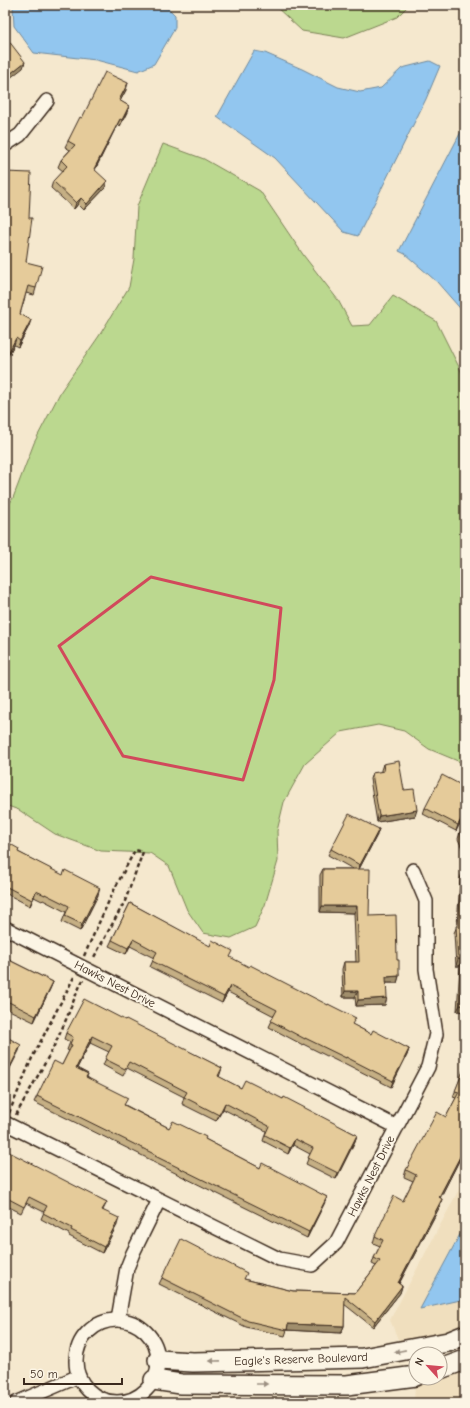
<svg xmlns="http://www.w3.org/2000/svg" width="470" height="1408" font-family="'Comic Neue',sans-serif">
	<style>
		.built { fill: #f0dfbe }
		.green { fill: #bbd88f; stroke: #7b8156 }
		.water { fill: #92c6ef; stroke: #6f889b }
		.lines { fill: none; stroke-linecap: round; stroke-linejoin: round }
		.street-casing { stroke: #3b2a1e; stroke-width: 16 }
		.secondary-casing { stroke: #3b2a1e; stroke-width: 22 }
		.path { stroke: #3b2a1e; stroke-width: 2.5; stroke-dasharray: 4 3; stroke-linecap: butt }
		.street { stroke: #fcf5e5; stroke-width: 13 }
		.secondary { stroke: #fcf5e5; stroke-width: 19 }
		.wall { fill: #c5af84; stroke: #3b2a1e }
		.shaded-wall { fill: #a08e6c; stroke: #3b2a1e }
		.building { fill: #e5cb9a; stroke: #3b2a1e }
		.oneway { fill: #9c9082 }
		.marked { fill: none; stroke: #d1495b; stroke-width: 3; stroke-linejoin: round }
		.labels { text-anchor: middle; stroke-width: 4; stroke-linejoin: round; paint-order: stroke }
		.street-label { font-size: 12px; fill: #3b2a1e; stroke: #fcf5e5 }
	</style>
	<rect width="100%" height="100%" fill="#f5e8ce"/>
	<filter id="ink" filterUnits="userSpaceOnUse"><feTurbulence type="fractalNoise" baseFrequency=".025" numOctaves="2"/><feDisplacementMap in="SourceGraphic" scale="8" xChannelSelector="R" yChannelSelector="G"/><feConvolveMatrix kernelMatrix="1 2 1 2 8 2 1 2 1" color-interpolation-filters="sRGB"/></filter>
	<g filter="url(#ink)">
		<!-- built -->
		<path class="built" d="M465 1178V1225L421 1309 465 1299V1327L445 1335 400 1344 390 1320Z
			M465 1368V1396L452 1403H414L415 1383 440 1378Z"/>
		<!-- green -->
		<path class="green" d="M274 5H409L397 17 344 38 302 31Z
			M163 144 204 159 260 191 304 256 338 300 352 326 370 325 393 296 436 321 465 379V764L429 749 404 731 378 725 341 732 305 764 284 802 277 831 278 861 265 905 255 927 231 938 203 933 187 910 169 866 150 853 101 851 55 834 19 810 5 805V511L13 498 34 443 61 391 99 336 129 287 134 259 137 206Z"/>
		<!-- water -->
		<path class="water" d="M15 5H165L175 15V28L154 64 138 71 96 60 34 53 14 26 13 8Z
			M254 51 265 53 302 69 338 87 360 92 381 88 402 68 430 61 440 66 426 99 358 236 344 232 275 158 217 117Z
			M465 124V314L437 282 405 254 399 251Z
			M465 1225V1299L420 1309Z"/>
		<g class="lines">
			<defs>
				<path id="street" d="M5 145 20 135 47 101
					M5 928 397 1127
					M5 1123 279 1259 312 1265 336 1243 428 1067 436 1034 426 969V901L413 870
					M118 1319 127 1268 133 1253 159 1200
					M76 1361a41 41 0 1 1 82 0a41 41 0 1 1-82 0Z
					M16 1403 79 1376"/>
				<path id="secondary" d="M158 1360 193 1362 363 1358 448 1342 465 1335
					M440 1369 465 1360
					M154 1380 181 1384 347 1385 416 1376"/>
			</defs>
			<!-- street casing -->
			<use href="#street" class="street-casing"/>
			<!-- secondary casing -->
			<use href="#secondary" class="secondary-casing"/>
			<!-- path -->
			<path class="path" d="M84 956 112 894 135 850 143 852 125 901 93 959
				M9 1113 32 1058 74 977
				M16 1115C31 1087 48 1060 61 1031 69 1014 74 997 83 980"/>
			<!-- street -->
			<use href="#street" class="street"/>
			<!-- secondary -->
			<use href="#secondary" class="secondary"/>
		</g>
		<!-- wall -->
		<path class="wall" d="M126 90 120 101 129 106 127 112 120 126 117 125 95 170 105 188 84 210 78 204 74 209 51 188 53 181 63 171 58 167 61 160 70 150 65 147 68 141 82 118Z
			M5 172 26 262 36 288 34 295 26 293 20 314 29 326 18 347 14 345 5 361Z
			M383 764 404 790 415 816 377 822 370 779 372 773 381 772V770Z
			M465 787V814L456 831 423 814 425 808Z
			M465 830V855L458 839 460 832Z
			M377 835 359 869 369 916 397 960 399 976 397 983H386L385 1005 356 1006 355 997H343L342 969 344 962H356L354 913 320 912V875L323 869H353L328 855 331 849Z
			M5 841 18 852 98 895 80 931 62 922 66 912 43 900 42 901 34 897 30 906 5 893Z
			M462 873 465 1012 457 1011 460 966H456L454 933 457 926 460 879Z
			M130 903 353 1025 371 1034 409 1049 407 1055 391 1087 344 1063 343 1064 303 1044V1045L269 1027 274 1016 228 992 222 1003 150 967 154 958 130 946 126 954 109 946 112 940Z
			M5 958 53 982 50 989 34 1022 5 1008Z
			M125 1020 222 1068 219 1077 241 1088 283 1099 357 1135 355 1141 336 1179 306 1164 310 1154 293 1145 288 1154 263 1141 266 1131 223 1109 216 1121 182 1104 184 1097 127 1068 123 1076 103 1065 109 1052 90 1043 77 1068 88 1074 87 1077 125 1105 169 1128 205 1139 260 1168 327 1197 324 1204 307 1238 153 1162V1161L34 1102 37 1096 62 1065 69 1051 67 1050 70 1042 64 1039 66 1033Z
			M465 1066V1154L463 1153 440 1198V1206L399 1284 402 1286 400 1293 373 1327 344 1304V1326L341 1333 287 1330 285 1336 246 1327 159 1284 162 1278 244 1279 293 1291 355 1293 376 1266 372 1264 374 1258 380 1246 373 1243 375 1236 403 1201 413 1181 404 1177 406 1170 446 1117 456 1098 453 1097Z
			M5 1159 107 1202 103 1210 117 1225 102 1253 69 1236V1234L41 1219 44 1212 26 1203 21 1213 5 1205Z"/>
		<!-- shaded-wall -->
		<path class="shaded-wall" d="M25 62 23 68 5 82V78Z
			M128 83 126 90 117 107 119 100Z
			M129 106 127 112 120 126 122 120Z
			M120 119 92 175 94 169Z
			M107 181 105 188 84 210 87 204Z
			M81 198 78 204 74 209 76 203Z
			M5 211H7L5 217Z
			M31 320 29 326 18 347 20 341Z
			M16 338 14 345 5 361V359Z
			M417 810 415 816 377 822 379 816Z
			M465 812V814L456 831 458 825Z
			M379 829 377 835 358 871 360 865Z
			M100 888 98 895 80 931 82 924Z
			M36 891 34 897 30 906 32 900Z
			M322 906H357L354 913 320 912Z
			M133 939 130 946 126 954 128 948Z
			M458 959H462L460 966H456Z
			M399 976 397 983H384L386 977Z
			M53 982 50 989 34 1022 36 1016Z
			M230 986 228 992 222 1003 224 997Z
			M345 991H358L355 997H343Z
			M387 998 385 1005 356 1006 358 1000Z
			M460 1005H465V1012L457 1011Z
			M92 1036 90 1043 74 1074 76 1068Z
			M21 1045 19 1051 5 1078V1077Z
			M409 1049 407 1055 391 1087 393 1081Z
			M225 1103 223 1109 216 1121Z
			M357 1135 355 1141 336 1179 338 1173Z
			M295 1139 293 1145 288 1154 290 1148Z
			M465 1147 463 1153 437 1204 439 1197Z
			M327 1197 324 1204 307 1238 309 1232Z
			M442 1199 440 1206 396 1289 398 1283Z
			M119 1218 117 1225 102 1253 104 1247Z
			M402 1286 400 1293 373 1327 375 1321Z
			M288 1324 344 1326 341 1333 287 1330Z"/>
		<!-- building -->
		<path class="building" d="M5 36 25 62 5 78Z
			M105 72 128 83 119 100 129 106 122 120 120 119 94 169 107 181 87 204 81 198 76 203 53 181 67 166 61 160 75 145 68 141 80 117 82 118Z
			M5 172 31 173 29 218H32L26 262 42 266 36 288 28 286 20 314 31 320 20 341 16 338 5 359V226L7 211H5Z
			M399 761 404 790 414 789 417 810 379 816 372 773 384 771 383 764Z
			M442 775 465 787V812L458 825 425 808Z
			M349 814 379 829 360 865 331 849Z
			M465 830V844L460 832Z
			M5 841 19 849 18 852 63 875 65 870 100 888 82 924 65 916 69 906 45 894V895L36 891 32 900 5 886Z
			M323 869H370L369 916 396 915 397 960H399V976L386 977 387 998 358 1000V991H345L344 962H359L357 906H322Z
			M462 873H465V1005H460L462 959H458L456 926H458Z
			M130 903 210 946 212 940 233 951 230 957 249 967 250 965 328 1005V1004L356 1018 352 1024 371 1034 373 1030 409 1049 393 1081 346 1057V1058L305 1038V1039L271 1021 277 1010 230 986 224 997 152 961 157 952 133 939 128 948 112 940Z
			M5 958 53 982 36 1016 5 1000Z
			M84 999 125 1020 126 1019 222 1068 218 1076 241 1088 245 1080 283 1099 284 1097 357 1135 338 1173 308 1158 313 1148 295 1139 290 1148 265 1135 269 1126 225 1103 219 1115 184 1097 187 1092 129 1062 125 1069 105 1059 112 1046 92 1036 76 1068 88 1074 86 1077 128 1098 124 1105 169 1128 173 1121 206 1137 205 1139 260 1168 262 1163 327 1197 309 1232 155 1156 156 1155 37 1096 54 1061 62 1065 72 1045 70 1044 73 1037 66 1033Z
			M5 1036 21 1045 5 1077Z
			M465 1066V1147L439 1197 442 1199 398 1283 402 1286 375 1321 345 1297 344 1326 288 1324 287 1330 248 1321 162 1278 181 1239 247 1273 244 1279 293 1291 355 1293 380 1261 374 1258 383 1240 375 1236 394 1196 403 1201 416 1175 406 1170 437 1112 446 1117 459 1092 455 1091Z
			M9 1152 107 1202 102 1210 119 1218 104 1247 71 1230 72 1228 43 1213 47 1206 29 1197 24 1207 5 1197V1159Z
			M356 1401 359 1403H355Z"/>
		<!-- one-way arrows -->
		<defs><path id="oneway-solid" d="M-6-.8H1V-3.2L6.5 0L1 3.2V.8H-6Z"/></defs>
		<g class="oneway">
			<use href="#oneway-solid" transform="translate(400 1351) rotate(169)"/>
			<use href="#oneway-solid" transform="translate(215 1361) rotate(179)"/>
			<use href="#oneway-solid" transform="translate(262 1384)"/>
		</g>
	</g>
	<!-- marked area -->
	<path class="marked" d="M151 577 281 608 274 680 243 780 123 756 59 646Z"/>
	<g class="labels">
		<!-- street labels -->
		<g class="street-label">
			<text transform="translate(115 984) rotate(27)" y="4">Hawks Nest Drive</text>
			<text transform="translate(371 1176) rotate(-63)" y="4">Hawks Nest Drive</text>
			<text transform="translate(301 1359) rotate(-2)" y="4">Eagle's Reserve Boulevard</text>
		</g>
	</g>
	<!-- margin -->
	<rect width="470" height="1408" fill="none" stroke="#fcf5e5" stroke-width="20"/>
	<rect x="10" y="10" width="450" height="1388" fill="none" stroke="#3b2a1e" stroke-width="1.5" filter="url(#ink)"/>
	<!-- north arrow -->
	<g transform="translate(428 1366) rotate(297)"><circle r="19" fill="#fcf5e5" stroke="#afa495"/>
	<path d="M0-3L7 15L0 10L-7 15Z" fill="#d1495b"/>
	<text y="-6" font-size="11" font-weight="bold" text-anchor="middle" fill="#3b2a1e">N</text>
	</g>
	<!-- scale -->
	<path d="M24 1378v6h98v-6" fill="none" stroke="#3b2a1e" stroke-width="2"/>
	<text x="30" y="1378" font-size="12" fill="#3b2a1e" stroke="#fcf5e5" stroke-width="3" paint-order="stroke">50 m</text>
</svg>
